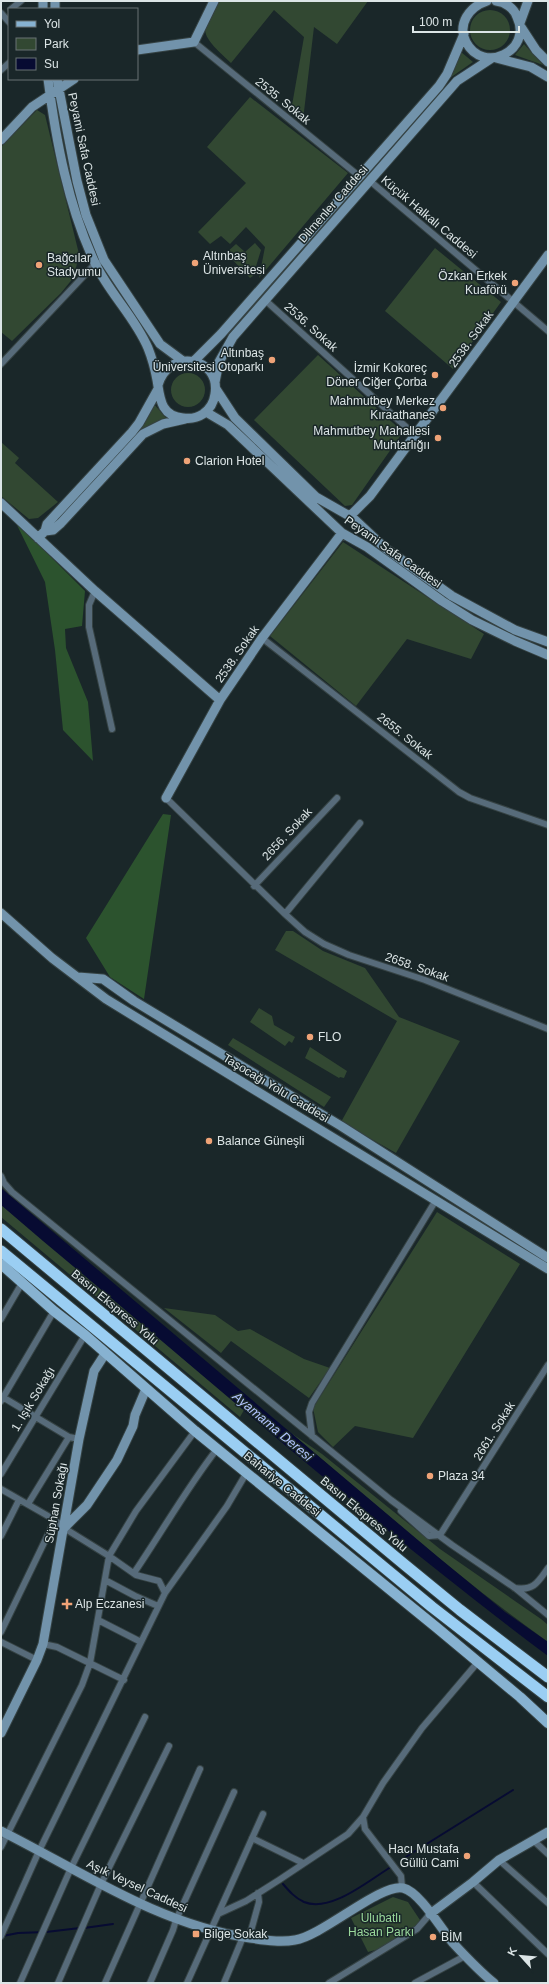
<svg xmlns="http://www.w3.org/2000/svg" width="549" height="1984" font-family="Arial,sans-serif">
	<style>
		.green { fill: #324832 }
		.forest { fill: #2c532e }
		.water { fill: #070b32 }
		.lines { fill: none; stroke-linecap: round; stroke-linejoin: round }
		.stream { stroke: #070b32; stroke-width: 2 }
		.street-casing { stroke: #354243; stroke-width: 8 }
		.secondary-casing { stroke: #354243; stroke-width: 11 }
		.primary-casing { stroke: #354243; stroke-width: 12 }
		.highway-casing { stroke: #354243; stroke-width: 13 }
		.street { stroke: #576b7a; stroke-width: 6 }
		.secondary { stroke: #7293ab; stroke-width: 9 }
		.primary { stroke: #87b2d1; stroke-width: 10 }
		.highway { stroke: #9acef3; stroke-width: 11 }
		.poi-dot { fill: #efa377; stroke: #1a2729; stroke-width: 1.5 }
		.labels { text-anchor: middle; stroke-width: 3; stroke-linejoin: round; paint-order: stroke }
		.street-label { font-size: 12px; fill: #dce5e6; stroke: #1a2729 }
		.poi-label { font-size: 12px; fill: #dce5e6; stroke: #1a2729; text-anchor: start }
		.park-label { font-size: 12px; fill: #9ad89b; stroke: #1a2729 }
		.water-label { font-size: 13px; font-style: italic; fill: #b2c4fe; stroke: #1a2729 }
	</style>
	<rect width="100%" height="100%" fill="#1a2729"/>
	<!-- green -->
	<path class="green" d="M220 1H368L337 44 314 27 303 120 291 111 304 37 274 10 231 63C206 39 193 31 220 1Z
		M470 30a20 20 0 1 1 40 0a20 20 0 1 1-40 0Z
		M524 44 543 65 515 55Z
		M461 52 473 62 450 78Z
		M250 97 348 173 259 278 265 247 246 227 230 244 221 236 210 244 198 232 246 183 207 147Z
		M37 110 45 115 79 254 74 277 61 293 12 341 1 332V147Z
		M255 243 261 250 253 276 250 278 226 253 236 244 245 252Z
		M435 248 501 302 453 369 385 311Z
		M318 355 403 432 352 505 345 506 254 420Z
		M171 390a17 17 0 1 1 34 0a17 17 0 1 1-34 0Z
		M153 403 167 419 166 421 140 430 139 429Z
		M1 442 19 458 15 463 58 502 38 518 29 519 1 496Z
		M343 542 484 634 471 659 407 639 356 706 270 636Z
		M286 931H293L323 951 365 968 399 1017 460 1041 396 1153 341 1122 397 1021 275 950Z
		M259 1008 272 1016 274 1025 295 1037 292 1043 289 1041 285 1046 250 1022Z
		M233 1038 331 1097 324 1107 228 1045Z
		M310 1047 347 1071 344 1078 340 1077 339 1078 305 1058Z
		M1 1204 244 1410 240 1417 1 1217Z
		M437 1212 520 1264 413 1438 355 1426 333 1447 318 1432 313 1408Z
		M164 1308 215 1315 238 1331 250 1329 304 1359 330 1368 309 1398 231 1341 221 1353Z
		M291 1433 322 1454 440 1549 541 1619 548 1625V1642C458 1578 375 1504 291 1433Z
		M393 1897 408 1902 420 1920 417 1926 379 1949 368 1952 351 1918Z"/>
	<!-- forest -->
	<path class="forest" d="M15 521 85 591 82 626 65 629 66 648 88 702 93 761 63 730 55 650 45 582Z
		M163 814 171 815 144 999 110 977 86 938Z"/>
	<!-- water -->
	<path class="water" d="M1 1188 438 1557 505 1612 548 1642V1656C373 1525 210 1380 43 1241L1 1205Z"/>
	<g class="lines">
		<!-- stream -->
		<path class="stream" d="M401 1860 513 1790
			M283 1884C289 1891 295 1898 304 1902 331 1913 369 1880 391 1867
			M84 1928 113 1924
			M3 1936 18 1933 46 1932 80 1928"/>
		<defs>
			<path id="street" d="M11 9 21 1
				M1 13 9 22
				M194 42 359 176
				M1 70 9 63
				M370 181 548 331
				M265 300 415 435
				M1 364 95 264 99 263
				M95 591 89 605V627L112 729
				M262 638 459 792 470 798 548 825
				M166 798 285 914 360 823
				M254 886 337 798
				M285 914 305 932 324 944 349 955 425 980 548 1029
				M1 1176 4 1183 12 1192 391 1500 452 1545 515 1588 548 1615
				M1 1319 22 1283
				M1 1396 69 1437 79 1439
				M1 1401 54 1311
				M312 1436 309 1412 312 1403 436 1200
				M1 1474 85 1335
				M1 1489 55 1520 64 1528 109 1556 136 1575 159 1581 165 1593
				M28 1504 69 1437
				M401 1511 429 1536 440 1535 548 1365
				M1 1536 19 1500
				M134 1573C162 1532 186 1489 217 1449
				M105 1580 135 1596 158 1606
				M515 1588C534 1591 538 1582 548 1568
				M98 1620 141 1642
				M1 1632 55 1520
				M1 1642 37 1660
				M43 1644 57 1647 124 1680
				M252 1838 303 1863
				M533 1840 548 1854
				M1 1847 82 1685 90 1663 109 1556 136 1511 195 1431
				M499 1860 548 1903
				M473 1882 548 1954
				M402 1887 401 1876 365 1829 363 1817 383 1783 422 1728 478 1662
				M220 1913 246 1901 279 1880 348 1834 363 1817
				M1 1936 39 1851 165 1593 227 1506 247 1472
				M249 1938 259 1902 258 1893
				M20 1983 71 1868 145 1717
				M58 1983 101 1884 169 1746
				M105 1983 200 1769
				M150 1983 173 1930 176 1920 234 1792
				M187 1983 263 1814
				M224 1983 243 1937
				M329 1983 417 1929 430 1914
				M415 1983 465 1956"/>
			<path id="secondary" d="M487 1C469 7 457 24 466 42 483 75 533 51 517 17 514 8 505 2 496 1
				M43 9V1
				M55 9V1
				M520 23 528 1
				M521 27 536 50 548 62
				M137 50 194 42 214 1
				M496 58 531 67 548 77
				M48 79C56 141 68 206 95 263 109 293 135 317 148 348 152 358 155 369 157 380 160 397 160 416 183 418 190 419 197 418 203 414 210 409 214 402 215 394 221 357 169 347 158 385
				M57 79 77 181 86 215 104 260 160 344 183 361
				M1 140 32 107 74 79
				M194 361 221 334 439 86 447 74 464 34
				M215 382 219 362 233 337 457 81 492 58
				M216 389 235 418 316 497 353 518 385 548 452 596 515 630 548 642
				M206 412 228 425 342 533 367 547 442 601 472 620 515 641 548 655
				M1 503 95 591 220 700
				M350 516 370 496 548 255
				M45 531 53 530 61 523 143 434 163 424 185 419
				M38 538 45 531 47 524 132 432 139 423 158 389
				M166 798 220 700 262 638 342 533
				M1 913 52 958 106 999 548 1269
				M78 977 103 979 134 1001 341 1126 548 1258
				M64 1528 87 1505 117 1460 133 1426 135 1415 146 1389
				M1 1733 37 1660 43 1644 79 1439 94 1371 105 1354
				M1 1831C81 1871 159 1925 250 1938 264 1940 280 1943 295 1940 322 1936 381 1883 403 1888 420 1892 441 1929 453 1943 466 1957 479 1971 494 1983
				M430 1914 473 1882 499 1860 548 1832"/>
			<path id="primary" d="M1 1264 54 1311 85 1335 195 1431 436 1627 520 1697 548 1723"/>
			<path id="highway" d="M1 1229 405 1565 460 1610 548 1677
				M1 1251 432 1607 548 1697"/>
		</defs>
		<!-- street casing -->
		<use href="#street" class="street-casing"/>
		<!-- secondary casing -->
		<use href="#secondary" class="secondary-casing"/>
		<!-- primary casing -->
		<use href="#primary" class="primary-casing"/>
		<!-- highway casing -->
		<use href="#highway" class="highway-casing"/>
		<!-- street -->
		<use href="#street" class="street"/>
		<!-- secondary -->
		<use href="#secondary" class="secondary"/>
		<!-- primary -->
		<use href="#primary" class="primary"/>
		<!-- highway -->
		<use href="#highway" class="highway"/>
	</g>
	<!-- markers -->
	<g class="poi-dot">
		<circle cx="195" cy="263" r="4"/>
		<circle cx="39" cy="265" r="4"/>
		<circle cx="515" cy="283" r="4"/>
		<circle cx="272" cy="360" r="4"/>
		<circle cx="435" cy="375" r="4"/>
		<circle cx="443" cy="408" r="4"/>
		<circle cx="438" cy="438" r="4"/>
		<circle cx="187" cy="461" r="4"/>
		<circle cx="310" cy="1037" r="4"/>
		<circle cx="209" cy="1141" r="4"/>
		<circle cx="430" cy="1476" r="4"/>
		<path d="M65 1598h4v4h4v4h-4v4h-4v-4h-4v-4h4z"/>
		<circle cx="467" cy="1856" r="4"/>
		<rect x="192" y="1930" width="8" height="8" rx="2"/>
		<circle cx="433" cy="1937" r="4"/>
	</g>
	<g class="labels">
		<!-- street labels -->
		<g class="street-label">
			<text transform="translate(283 101) rotate(39)" y="4">2535. Sokak</text>
			<text transform="translate(84 149) rotate(78)" y="4">Peyami Safa Caddesi</text>
			<text transform="translate(333 204) rotate(-49)" y="4">Dilmenler Caddesi</text>
			<text transform="translate(429 217) rotate(40)" y="4">Küçük Halkalı Caddesi</text>
			<text transform="translate(311 327) rotate(42)" y="4">2536. Sokak</text>
			<text transform="translate(471 339) rotate(-54)" y="4">2538. Sokak</text>
			<text transform="translate(393 552) rotate(35)" y="4">Peyami Safa Caddesi</text>
			<text transform="translate(237 654) rotate(-55)" y="4">2538. Sokak</text>
			<text transform="translate(405 736) rotate(38)" y="4">2655. Sokak</text>
			<text transform="translate(287 834) rotate(-47)" y="4">2656. Sokak</text>
			<text transform="translate(417 967) rotate(19)" y="4">2658. Sokak</text>
			<text transform="translate(276 1088) rotate(31)" y="4">Taşocağı Yolu Caddesi</text>
			<text transform="translate(115 1307) rotate(40)" y="4">Basın Ekspress Yolu</text>
			<text transform="translate(33 1399) rotate(-59)" y="4">1. Işık Sokağı</text>
			<text transform="translate(494 1431) rotate(-58)" y="4">2661. Sokak</text>
			<text transform="translate(282 1484) rotate(39)" y="4">Bahariye Caddesi</text>
			<text transform="translate(56 1503) rotate(-80)" y="4">Süphan Sokağı</text>
			<text transform="translate(364 1514) rotate(40)" y="4">Basın Ekspress Yolu</text>
			<text transform="translate(137 1886) rotate(25)" y="4">Aşık Veysel Caddesi</text>
		</g>
		<!-- poi labels -->
		<g class="poi-label">
			<text x="203" y="260">Altınbaş<tspan x="203" dy="14">Üniversitesi</tspan></text>
			<text x="47" y="262">Bağcılar<tspan x="47" dy="14">Stadyumu</tspan></text>
			<text x="507" y="280" text-anchor="end">Özkan Erkek<tspan x="507" dy="14">Kuaförü</tspan></text>
			<text x="264" y="357" text-anchor="end">Altınbaş<tspan x="264" dy="14">Üniversitesi Otoparkı</tspan></text>
			<text x="427" y="372" text-anchor="end">İzmir Kokoreç<tspan x="427" dy="14">Döner Ciğer Çorba</tspan></text>
			<text x="435" y="405" text-anchor="end">Mahmutbey Merkez<tspan x="435" dy="14">Kıraathanes</tspan></text>
			<text x="430" y="435" text-anchor="end">Mahmutbey Mahallesi<tspan x="430" dy="14">Muhtarlığıı</tspan></text>
			<text x="195" y="465">Clarion Hotel</text>
			<text x="318" y="1041">FLO</text>
			<text x="217" y="1145">Balance Güneşli</text>
			<text x="438" y="1480">Plaza 34</text>
			<text x="75" y="1608">Alp Eczanesi</text>
			<text x="459" y="1853" text-anchor="end">Hacı Mustafa<tspan x="459" dy="14">Güllü Cami</tspan></text>
			<text x="204" y="1938">Bilge Sokak</text>
			<text x="441" y="1941">BİM</text>
		</g>
		<!-- park labels -->
		<g class="park-label">
			<text x="381" y="1922">Ulubatlı<tspan x="381" dy="14">Hasan Parkı</tspan></text>
		</g>
		<!-- water labels -->
		<g class="water-label">
			<text transform="translate(273 1426) rotate(40)" y="5">Ayamama Deresi</text>
		</g>
	</g>
	<!-- border -->
	<rect width="549" height="1984" fill="none" stroke="#dce5e6" stroke-width="4"/>
	<!-- legend -->
	<rect x="8" y="8" width="130" height="72" fill="#1a2729" stroke="#687375"/>
	<rect x="16" y="21" width="20" height="6" fill="#87b2d1" stroke="#687375"/>
	<text x="44" y="28" font-size="12" fill="#dce5e6">Yol</text>
	<rect x="16" y="38" width="20" height="12" fill="#324832" stroke="#687375"/>
	<text x="44" y="48" font-size="12" fill="#dce5e6">Park</text>
	<rect x="16" y="58" width="20" height="12" fill="#070b32" stroke="#687375"/>
	<text x="44" y="68" font-size="12" fill="#dce5e6">Su</text>
	<!-- north arrow -->
	<g transform="translate(521 1956) rotate(297)" stroke="#1a2729" stroke-width="3" paint-order="stroke">
	<path d="M0-3L7 15L0 10L-7 15Z" fill="#dce5e6"/>
	<text y="-6" font-size="11" font-weight="bold" text-anchor="middle" fill="#dce5e6">K</text>
	</g>
	<!-- scale -->
	<path d="M413 26v6h106v-6" fill="none" stroke="#dce5e6" stroke-width="2"/>
	<text x="419" y="26" font-size="12" fill="#dce5e6" stroke="#1a2729" stroke-width="3" paint-order="stroke">100 m</text>
</svg>
